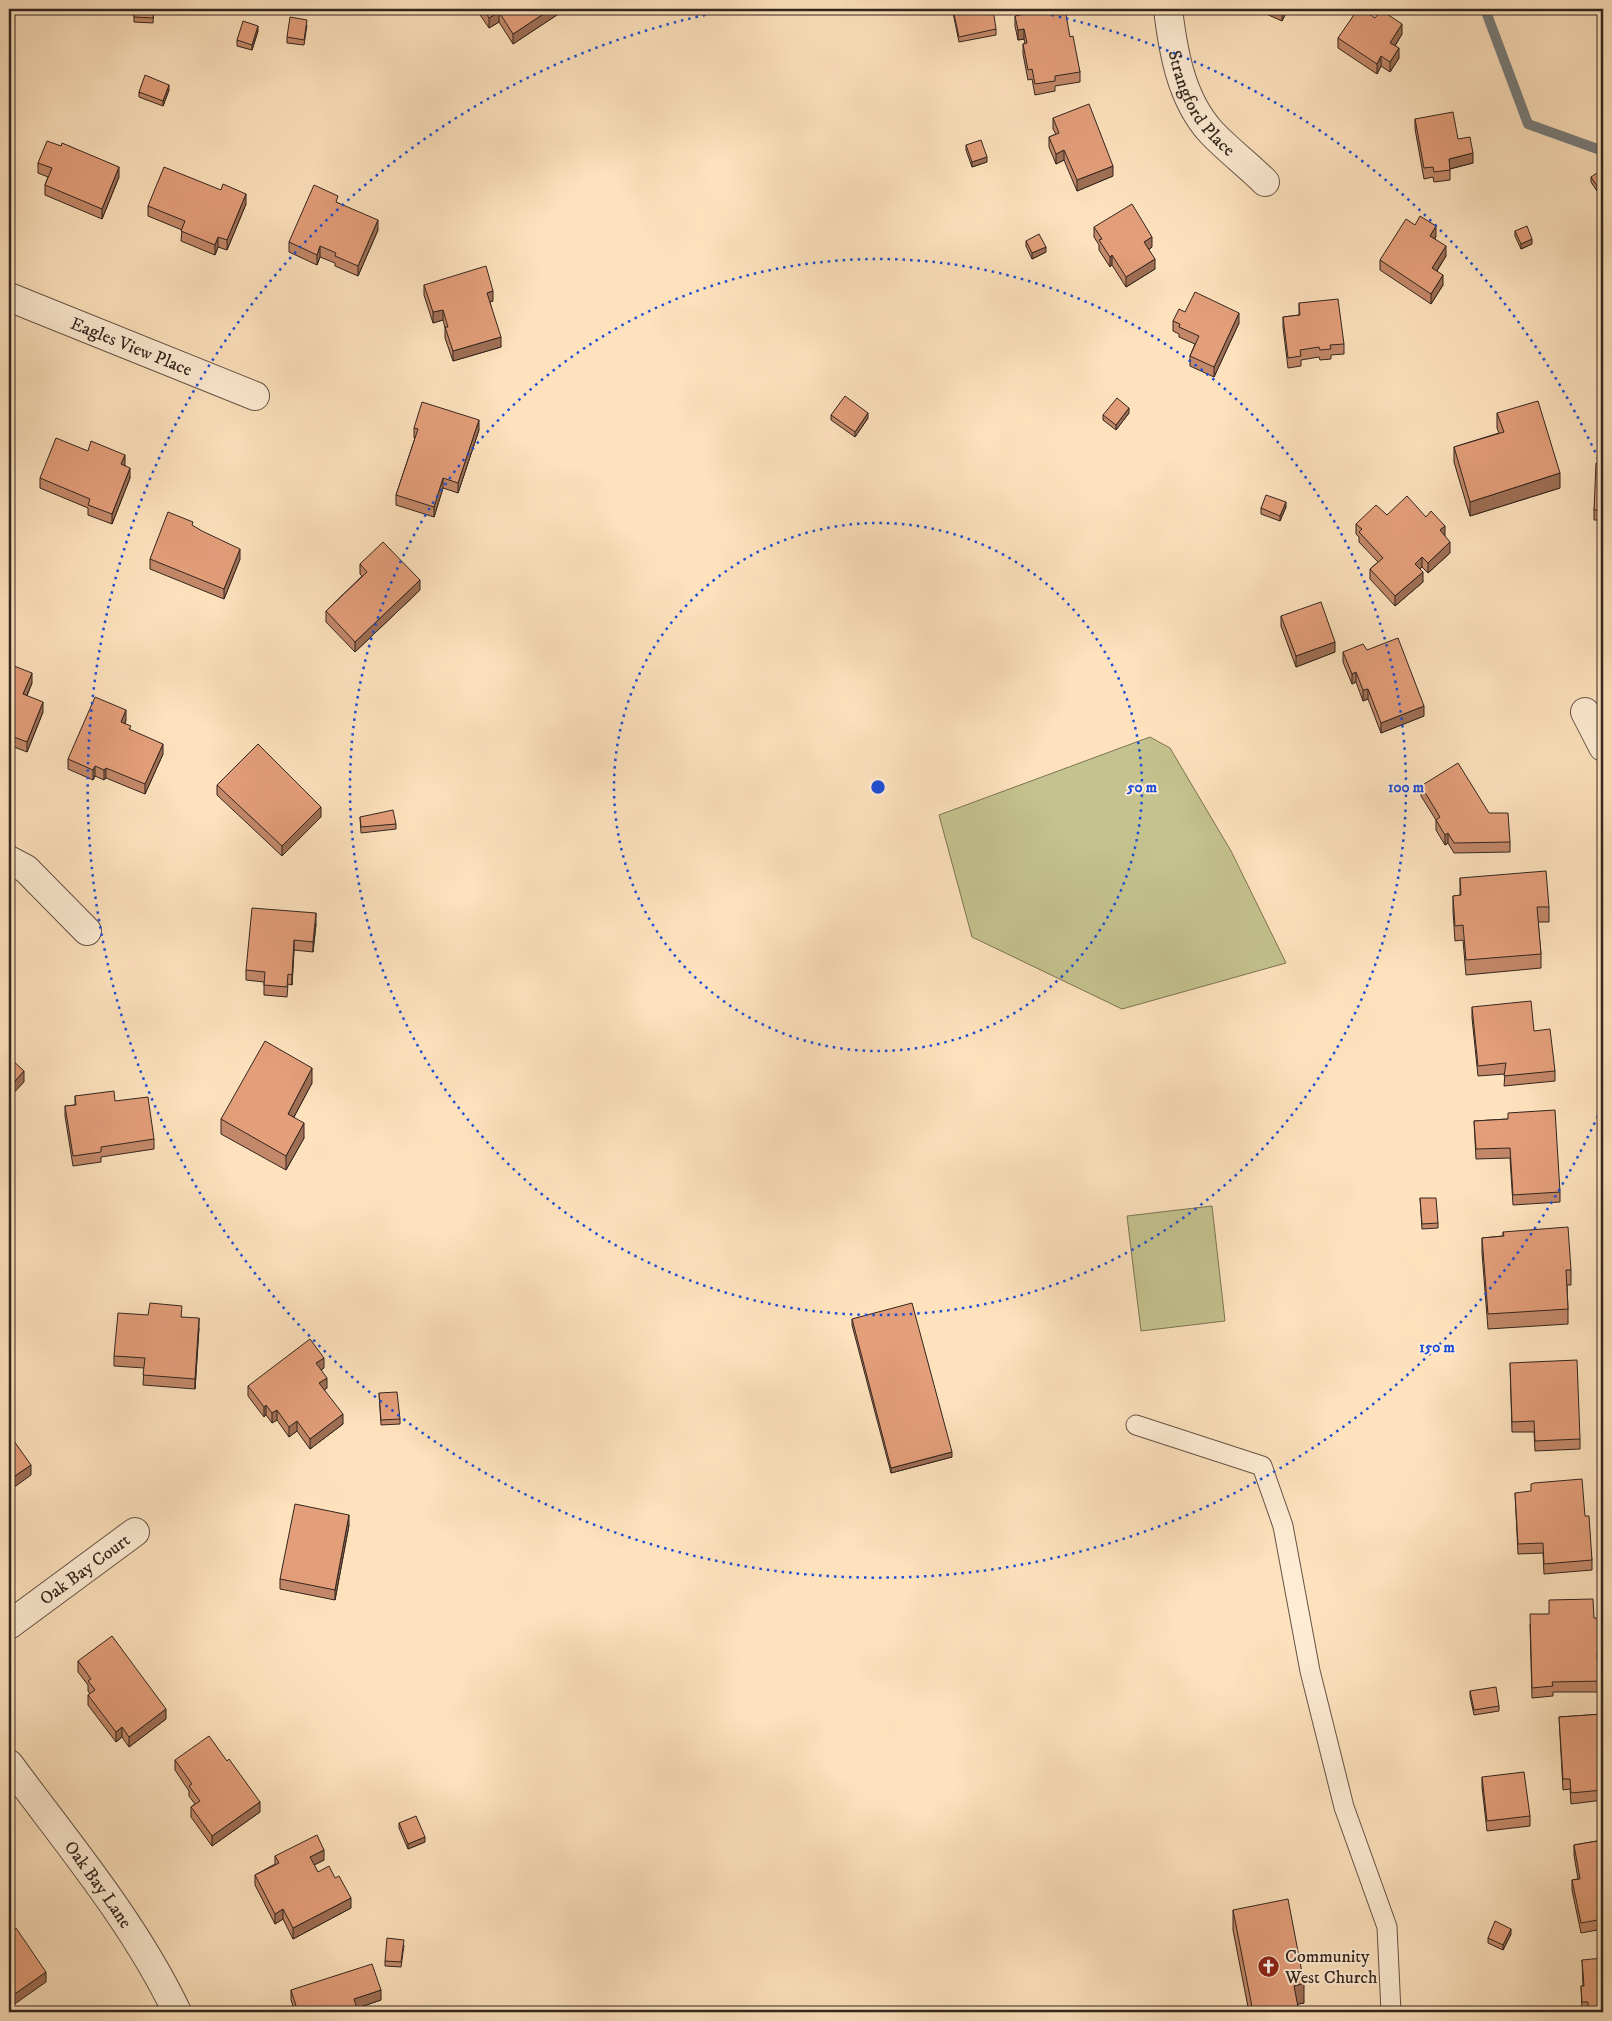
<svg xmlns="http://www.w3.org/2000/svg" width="1612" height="2021" font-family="'IM FELL DW Pica',serif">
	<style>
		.green { fill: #c4c28e; stroke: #7b7456 }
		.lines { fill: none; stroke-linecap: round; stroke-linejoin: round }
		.stream { stroke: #787e7e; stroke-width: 10 }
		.service-casing { stroke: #655446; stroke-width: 21 }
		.minor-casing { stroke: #655446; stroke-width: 30 }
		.service { stroke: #feecd4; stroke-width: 19 }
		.minor { stroke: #feecd4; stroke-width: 28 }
		.wall { fill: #c38869; stroke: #32251e }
		.shaded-wall { fill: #9f6f55; stroke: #32251e }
		.building { fill: #e39e7a; stroke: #32251e }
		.ring { fill: none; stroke: #1d4ed8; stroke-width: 2.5; stroke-dasharray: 2.5 5 }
		.labels { text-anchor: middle; stroke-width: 4; stroke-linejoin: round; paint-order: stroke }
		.street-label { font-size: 18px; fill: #32251e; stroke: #feecd4 }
		.poi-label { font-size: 18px; fill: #32251e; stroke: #feecd4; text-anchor: start }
		.centre { fill: #1d4ed8; stroke: #feecd4; stroke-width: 2.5 }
		.ring-label { font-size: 15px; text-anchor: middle; font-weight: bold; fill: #1d4ed8; stroke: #feecd4; stroke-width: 4; stroke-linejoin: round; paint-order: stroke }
	</style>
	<rect width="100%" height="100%" fill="#fde2bd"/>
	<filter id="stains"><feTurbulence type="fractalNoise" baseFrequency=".004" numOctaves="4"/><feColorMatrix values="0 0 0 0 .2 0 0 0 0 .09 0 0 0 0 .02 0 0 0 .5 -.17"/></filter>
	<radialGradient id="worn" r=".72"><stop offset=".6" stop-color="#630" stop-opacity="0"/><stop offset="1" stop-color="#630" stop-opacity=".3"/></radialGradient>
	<!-- green -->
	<path class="green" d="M1150 737 1170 748 1231 851 1286 963 1122 1009 972 937 939 815Z
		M1212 1206 1225 1321 1141 1331 1127 1216Z"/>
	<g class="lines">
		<!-- stream -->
		<path class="stream" d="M1485 9 1528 124 1603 151"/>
		<defs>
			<path id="service" d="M1136 1425 1262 1466 1283 1526 1310 1671 1344 1807 1387 1927 1391 2012"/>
			<g id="minor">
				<path id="s1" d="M1168 9C1173 51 1181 99 1211 132 1228 150 1248 165 1265 182"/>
				<path id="s2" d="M9 297 255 396"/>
				<path d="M1585 712 1603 747"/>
				<path d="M9 860 26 869 87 931"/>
				<path id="s3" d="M9 1625 135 1532"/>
				<path id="s4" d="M9 1764C68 1844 134 1922 177 2012"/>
			</g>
		</defs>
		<!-- service casing -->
		<use href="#service" class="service-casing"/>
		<!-- minor casing -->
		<use href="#minor" class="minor-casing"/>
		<!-- service -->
		<use href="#service" class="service"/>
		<!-- minor -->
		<use href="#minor" class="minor"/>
	</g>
	<!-- wall -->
	<path class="wall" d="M134 9H154L153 23 134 22Z
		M476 9H566L513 44 499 22 489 28Z
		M953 9 996 29V35L959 42 953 13Z
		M1255 9H1288L1282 21Z
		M1015 16 1070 37 1080 72V82L1055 86V91L1035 95 1032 79 1028 80 1023 54V44L1025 43 1024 39 1018 40 1015 26Z
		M1375 18 1402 34 1395 46 1399 58 1390 72 1381 66 1377 74 1338 48V38Z
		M307 25 304 45 287 43V37Z
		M258 31 252 50 237 46V40Z
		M169 90 163 106 139 97V92Z
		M1053 118 1113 176 1077 191 1064 160 1056 164 1049 147V137L1056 134 1053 129Z
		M1415 119 1458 139 1473 163 1450 169V180L1434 182 1433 177 1424 179 1415 129Z
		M966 145 987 162 972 167 966 150Z
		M61 146 119 177 102 219 45 195V185L48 177 38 173V163Z
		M1603 176V187L1597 191 1591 182V177Z
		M338 203 378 230 358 276 335 266V263L320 257 317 265 289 252V242Z
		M246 204 227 250 218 247 215 255 181 241 182 230 148 216V206Z
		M1415 225 1436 236 1435 239 1446 256 1437 271 1443 285 1431 304 1380 270V260Z
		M1094 227 1152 247 1149 249 1155 269 1126 287 1112 265 1110 267 1099 250V245L1094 237Z
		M1515 231 1532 244 1521 249 1515 236Z
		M1026 241 1046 252 1032 259 1026 246Z
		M424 285 493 301 490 302 501 347 453 361 445 338V328L443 320 433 323 424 295Z
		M1299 303 1344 344V354L1331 355V359L1320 360 1319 357 1301 360V366L1288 368 1283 327V317L1299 315Z
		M1185 312 1239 323 1214 377 1190 366V356L1195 344 1179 337V334L1173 331V321Z
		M1129 413 1116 430 1103 420V415Z
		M1497 413 1560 488 1470 516 1454 462V447L1499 433 1497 428Z
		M831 415 868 418 855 437 831 420Z
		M414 428 479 430 458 493 443 488 434 517 396 505V495L415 438H414Z
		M1603 443V532H1602V520H1594V510L1600 463Z
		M88 451 125 465 130 478 112 524 88 515V508L40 488V478Z
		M1286 507 1280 521 1261 514V508Z
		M1387 515 1426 517 1445 536 1450 553 1428 573 1422 567 1420 569 1423 582 1395 606 1370 579V569L1378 562 1359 542V537L1356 534V524Z
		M150 559H240L224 599 150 569Z
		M360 564 420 590 355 652 326 622V611L362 576 360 574Z
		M1281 616 1335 652 1296 667 1281 626Z
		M1367 650 1424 716 1381 733 1368 699 1363 701 1356 682 1352 684 1343 662V652Z
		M9 664 32 683 27 696 43 712 27 752 9 745Z
		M126 720 125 723 131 730 163 754 145 794 106 778 104 780 95 776 93 780 68 769V759Z
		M217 785 321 817 282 856 217 795Z
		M1421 786 1489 813 1510 842V852L1454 853 1448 843 1445 845 1436 830V820L1421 796Z
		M360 817 396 824V829L361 833Z
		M1460 878 1549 907V922H1538L1541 954V968L1466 975 1463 940 1455 941 1453 911V896H1460Z
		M316 924 313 952 294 950 292 985 288 984 287 997 264 995V982L246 980V970Z
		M1472 1007 1534 1031 1555 1071V1081L1504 1086 1505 1074 1478 1076 1472 1018Z
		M312 1083 294 1117 304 1138 286 1170 221 1134V1119Z
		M75 1096 115 1101 154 1139V1149L101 1157V1162L73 1166 65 1116V1106L75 1105Z
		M1508 1119 1560 1192V1202L1513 1205 1510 1158 1476 1159 1474 1121Z
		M1420 1198 1438 1223V1228L1422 1229Z
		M1503 1232 1571 1270V1285H1567L1568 1309V1324L1488 1329 1482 1253V1238L1503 1236Z
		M182 1317 199 1328 195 1389 143 1385 144 1368 114 1366V1356Z
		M852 1319 952 1457 891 1473 852 1325Z
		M1510 1363 1580 1439V1449L1535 1451 1534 1432H1512Z
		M324 1368 321 1370 327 1388 324 1390 343 1424 310 1449 297 1431 289 1437 277 1420 272 1423 266 1415 264 1417 248 1396V1386Z
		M379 1393 400 1419V1424L381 1425Z
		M1515 1493 1585 1516 1592 1560V1570L1544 1574 1543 1553 1518 1554Z
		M349 1525 335 1600 280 1589V1579Z
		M1594 1618 1599 1628 1597 1659 1603 1658V1692H1553V1696L1532 1698 1530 1624Z
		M78 1661 166 1719 129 1747 122 1737 116 1742 88 1705V1695L90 1694 88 1691V1685L78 1672Z
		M1470 1691 1499 1706V1711L1474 1715 1470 1696Z
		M1603 1714V1800L1571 1804 1570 1789 1563 1790 1559 1717Z
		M175 1760 260 1812 212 1846 191 1817V1807L195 1804 189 1796V1791L175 1770Z
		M1482 1777 1530 1816V1826L1487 1831 1482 1787Z
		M399 1823 425 1842 408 1849 399 1828Z
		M1603 1840V1929L1581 1933 1572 1890V1880L1578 1879 1574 1855V1845Z
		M275 1856 324 1860 314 1865 318 1872 351 1908 293 1939 283 1919 275 1924 255 1885V1875L275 1864Z
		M1233 1910 1304 2003 1297 2004 1299 2012H1249L1233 1930Z
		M1511 1934 1503 1950 1488 1943V1938Z
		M404 1945 401 1967 385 1966V1961Z
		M1582 1960 1603 2012H1582L1581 1986H1583Z
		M291 1990 381 2000 357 2008 358 2012H295L291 2000Z"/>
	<!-- shaded-wall -->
	<path class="shaded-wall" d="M551 9H566L513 44V34Z
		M1283 9H1288L1282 21V11Z
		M499 12V22L489 28V18Z
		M1402 24V34L1390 53V43Z
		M258 26V31L252 50V45Z
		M1024 29V39L1018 40V30Z
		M1399 48V58L1390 72V62Z
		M1381 56V66L1377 74V64Z
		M169 85V90L163 106V101Z
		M1064 150V160L1056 164V154Z
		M1473 153V163L1449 169V159Z
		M987 157V162L972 167V162Z
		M1113 166V176L1077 191V180Z
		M119 167V177L102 219V209Z
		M1603 182V187L1597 191V186Z
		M246 194V204L227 250V240Z
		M378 220V230L358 276V266Z
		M1436 226V236L1430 246V236Z
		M218 237V247L215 255V245Z
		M1152 237V247L1144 252V242Z
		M1532 239V244L1521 249V244Z
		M320 246V257L317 265V255Z
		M1446 246V256L1432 278V268Z
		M1046 247V252L1032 259V253Z
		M1112 255V265L1110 267V257Z
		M1155 259V269L1126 287V277Z
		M1443 275V285L1431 304V294Z
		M493 291V301L487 303V293Z
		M443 310V320L433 323V312Z
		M1239 313V323L1214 377V367Z
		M501 337V347L453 361V351Z
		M1129 408V413L1116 430V425Z
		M868 413V418L855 437V432Z
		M479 420V430L458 493V483Z
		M125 455V465L121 474V464Z
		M130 468V478L112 524V514Z
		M1560 473V488L1470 516V502Z
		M443 478V488L434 517V507Z
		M1286 502V507L1280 521V516Z
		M1445 526V536L1440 530Z
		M1450 542V553L1428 573V563Z
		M240 549V559L224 599V589Z
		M1422 557V567L1415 574V564Z
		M1423 572V582L1395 606V596Z
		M420 580V590L355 652V642Z
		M1335 642V652L1296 667V656Z
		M1356 672V682L1352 684V674Z
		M32 673V683L23 704V694Z
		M1368 689V699L1363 701V690Z
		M43 702V712L27 752V742Z
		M1424 706V716L1381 733V723Z
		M126 710V720L121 732V722Z
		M163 744V754L145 794V784Z
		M95 766V776L93 780V770Z
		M106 768V778L104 780V770Z
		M321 807V817L282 856V846Z
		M1448 833V843L1445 845V835Z
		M316 913V924L313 952V942Z
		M294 940V950L292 985V975Z
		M312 1068V1083L288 1128V1114Z
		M24 1071V1082L9 1098V1088Z
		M304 1123V1138L286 1170V1156Z
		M199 1318V1328L195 1389V1379Z
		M324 1358V1368L316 1374V1363Z
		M327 1378V1388L319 1393V1383Z
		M266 1405V1415L264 1417V1407Z
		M277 1410V1420L272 1423V1413Z
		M343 1414V1424L310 1449V1439Z
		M297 1421V1431L289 1437V1427Z
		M952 1452V1457L891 1473V1468Z
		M31 1465V1475L9 1491V1480Z
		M12 1492V1502L9 1504V1494Z
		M349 1515V1525L335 1600V1590Z
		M166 1709V1719L129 1747V1737Z
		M122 1727V1737L116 1742V1732Z
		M260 1802V1812L212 1846V1836Z
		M425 1837V1842L408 1849V1844Z
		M324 1850V1860L310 1867V1857Z
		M351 1898V1908L293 1939V1928Z
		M283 1909V1919L275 1924V1914Z
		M1511 1929V1934L1503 1950V1945Z
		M46 1972V1982L9 2008V1998Z
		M1304 1983V2003L1294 2005V1986Z
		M381 1990V2000L354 2009V1999Z"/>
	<!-- building -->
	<path class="building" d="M134 9H154L153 18 134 17Z
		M483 9H551L513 34 499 12 489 18Z
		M953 9H993L996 29 959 37Z
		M1050 9H1065L1070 37 1073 36 1080 72 1055 76V81L1035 84 1032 69 1028 70 1023 44 1027 43 1024 29 1018 30 1015 16Z
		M1358 9H1362L1375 18 1381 10 1402 24 1390 43 1399 48 1390 62 1381 56 1377 64 1338 38Z
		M290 17 307 20 304 40 287 37Z
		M243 21 258 26 252 45 237 40Z
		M145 75 169 85 163 101 139 92Z
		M1089 104 1113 166 1077 180 1064 150 1056 154 1049 137 1059 133 1053 118Z
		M1453 112 1458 139 1470 137 1473 153 1449 159 1450 170 1434 172 1433 167 1424 168 1415 119Z
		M981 140 987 157 972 162 966 145Z
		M47 141 61 146 62 143 119 167 102 209 45 185 52 168 38 163Z
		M164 167 221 190 223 184 246 194 227 240 218 237 215 245 181 231 185 221 148 206Z
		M1600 171 1603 176V182L1597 186 1591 177Z
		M314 185 338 196 336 202 378 220 358 266 335 256 336 253 320 246 317 255 289 242Z
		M1132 204 1152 237 1144 242 1155 259 1126 277 1112 255 1110 257 1099 240 1102 239 1094 227Z
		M1420 216 1436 226 1430 236 1446 246 1432 268 1443 275 1431 294 1380 260 1406 219 1415 225Z
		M1527 226 1532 239 1521 244 1515 231Z
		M1039 234 1046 247 1032 253 1026 241Z
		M486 266 493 291 487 293 501 337 453 351 445 327H448L443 310 433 312 424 285Z
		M1195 292 1239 313 1214 367 1190 356 1199 336 1179 327 1180 324 1173 321 1179 309 1185 312Z
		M1338 299 1344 344 1330 345 1331 349 1320 350 1319 347 1300 350 1301 356 1288 358 1283 317 1300 315 1299 303Z
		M845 396 868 413 855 432 831 415Z
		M1117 398 1129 408 1116 425 1103 415Z
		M1538 401 1560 473 1470 502 1454 447 1504 432 1497 413Z
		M422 402 479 420 458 483 443 478 434 507 396 495 418 429 414 428Z
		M56 438 88 451 91 441 125 455 121 464 130 468 112 514 88 505 90 499 40 478Z
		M1600 443H1603V522L1602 521 1603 510H1594L1596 463H1600Z
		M1266 495 1286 502 1280 516 1261 508Z
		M1407 496 1426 517 1431 511 1445 526 1440 530 1450 542 1428 563 1422 557 1415 564 1423 572 1395 596 1370 569 1383 558 1359 532 1362 529 1356 524 1376 505 1387 515Z
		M168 512 193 522 192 525 202 531 240 549 224 589 150 559Z
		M383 542 420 580 355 642 326 611 367 572 360 564Z
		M1321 602 1335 642 1296 656 1281 616Z
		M1398 638 1424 706 1381 723 1368 689 1363 690 1356 672 1352 674 1343 652 1363 644 1367 650Z
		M9 664 32 673 23 694 43 702 27 742 9 735Z
		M95 697 126 710 121 722 131 726 129 729 163 744 145 784 106 768 104 770 95 766 93 770 68 759Z
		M258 744 321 807 282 846 217 785Z
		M1458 763 1489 813H1508L1510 842 1454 843 1448 833 1445 835 1436 820 1440 817 1421 786Z
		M393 810 396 824 361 827 360 817Z
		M1546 871 1549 907H1537L1541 954 1466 960 1463 925 1455 926 1453 896 1461 895 1460 878Z
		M252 908 316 913 313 942 294 940 292 975 288 974 287 987 264 985 265 972 246 970Z
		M1531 1001 1534 1031 1550 1029 1555 1071 1504 1076 1506 1063 1478 1066 1472 1007Z
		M265 1041 312 1068 288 1114 304 1123 286 1156 221 1119Z
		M9 1057 24 1071 9 1088Z
		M114 1091 115 1101 148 1097 154 1139 101 1147V1152L73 1156 65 1106 76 1105 75 1096Z
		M1555 1110 1560 1192 1513 1195 1510 1148 1476 1149 1474 1121 1508 1119V1113Z
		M1420 1198H1436L1438 1223 1422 1224Z
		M1568 1227 1571 1270H1566L1568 1309 1488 1314 1482 1238 1504 1236 1503 1232Z
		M150 1303 182 1306 181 1317 199 1318 195 1379 143 1375 145 1358 114 1356 118 1313 148 1315Z
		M912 1303 952 1452 891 1468 852 1319Z
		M310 1339 324 1358 316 1363 327 1378 319 1383 343 1414 310 1439 297 1421 289 1427 277 1410 272 1413 266 1405 264 1407 248 1386Z
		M1577 1360 1580 1439 1535 1441 1534 1421 1512 1422 1510 1363Z
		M397 1392 400 1419 381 1420 379 1393Z
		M9 1434 31 1465 9 1480Z
		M1582 1479 1585 1516H1589L1592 1560 1544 1564 1543 1543 1518 1544 1515 1493 1531 1491V1484L1534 1483Z
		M9 1488 12 1492 9 1494Z
		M295 1504 349 1515 335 1590 280 1579Z
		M1593 1599 1594 1618H1599L1597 1659 1603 1658V1681L1552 1682 1553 1686 1532 1688 1530 1614H1549V1600Z
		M112 1636 166 1709 129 1737 122 1727 116 1732 88 1695 95 1690 88 1681 91 1679 78 1661Z
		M1496 1687 1499 1706 1474 1710 1470 1691Z
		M1603 1714V1777H1602L1603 1790 1571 1793 1570 1779H1563L1559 1717Z
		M209 1736 227 1761 229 1759 260 1802 212 1836 191 1807 200 1801 189 1786 192 1784 175 1760Z
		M1524 1772 1530 1816 1487 1821 1482 1777Z
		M416 1816 425 1837 408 1844 399 1823Z
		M317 1835 324 1850 310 1857 318 1872 329 1866 335 1878 339 1876 351 1898 293 1928 283 1909 275 1914 255 1875 279 1863 275 1856Z
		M1603 1840V1919L1581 1923 1572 1880 1580 1879 1574 1845Z
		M1288 1899 1304 1983 1294 1986 1299 2012H1253L1233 1910Z
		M1495 1921 1511 1929 1503 1945 1488 1938Z
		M16 1928 46 1972 9 1998V1932Z
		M387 1938 404 1940 401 1962 385 1961Z
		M1603 1958V2012H1588V2002H1582L1581 1986H1584L1582 1960Z
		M372 1964 381 1990 354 1999 358 2012H298L291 1990Z
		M445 2009 446 2012H434Z"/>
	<!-- distance rings -->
	<g class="ring">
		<circle cx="878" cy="787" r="264"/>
		<circle cx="878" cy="787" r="528"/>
		<path d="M1601 1109A791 791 0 1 1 734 9M1022 9A791 791 0 0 1 1601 465"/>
	</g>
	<!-- icons -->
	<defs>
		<symbol id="church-disc" viewBox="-11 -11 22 22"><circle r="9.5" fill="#8f2418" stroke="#feecd4"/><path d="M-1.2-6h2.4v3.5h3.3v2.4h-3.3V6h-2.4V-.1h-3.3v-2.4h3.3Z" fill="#fff"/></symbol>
	</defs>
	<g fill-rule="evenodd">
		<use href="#church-disc" x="1256" y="1954" width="25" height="25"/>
	</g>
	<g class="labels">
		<!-- street labels -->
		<g class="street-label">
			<text dy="6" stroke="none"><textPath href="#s1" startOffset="102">Strangford Place</textPath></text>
			<text dy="6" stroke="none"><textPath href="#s2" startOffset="132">Eagles View Place</textPath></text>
			<text dy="6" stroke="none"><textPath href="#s3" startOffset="94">Oak Bay Court</textPath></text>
			<text dy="6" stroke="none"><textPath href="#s4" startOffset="150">Oak Bay Lane</textPath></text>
		</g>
		<!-- poi labels -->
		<g class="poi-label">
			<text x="1285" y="1962">Community<tspan x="1285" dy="21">West Church</tspan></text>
		</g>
	</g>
	<circle cx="878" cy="787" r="8" class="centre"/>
	<g class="ring-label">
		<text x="1142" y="792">50 m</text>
		<text x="1406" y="792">100 m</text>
		<text x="1437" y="1352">150 m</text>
	</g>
	<!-- margin -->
	<rect width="1612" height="2021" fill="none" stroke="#fde2bd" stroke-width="30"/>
	<rect x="10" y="10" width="1592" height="2001" fill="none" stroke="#32251e" stroke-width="2.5"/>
	<rect x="15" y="15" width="1582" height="1991" fill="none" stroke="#32251e"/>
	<rect width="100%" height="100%" filter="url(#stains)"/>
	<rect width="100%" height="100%" fill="url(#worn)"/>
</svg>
